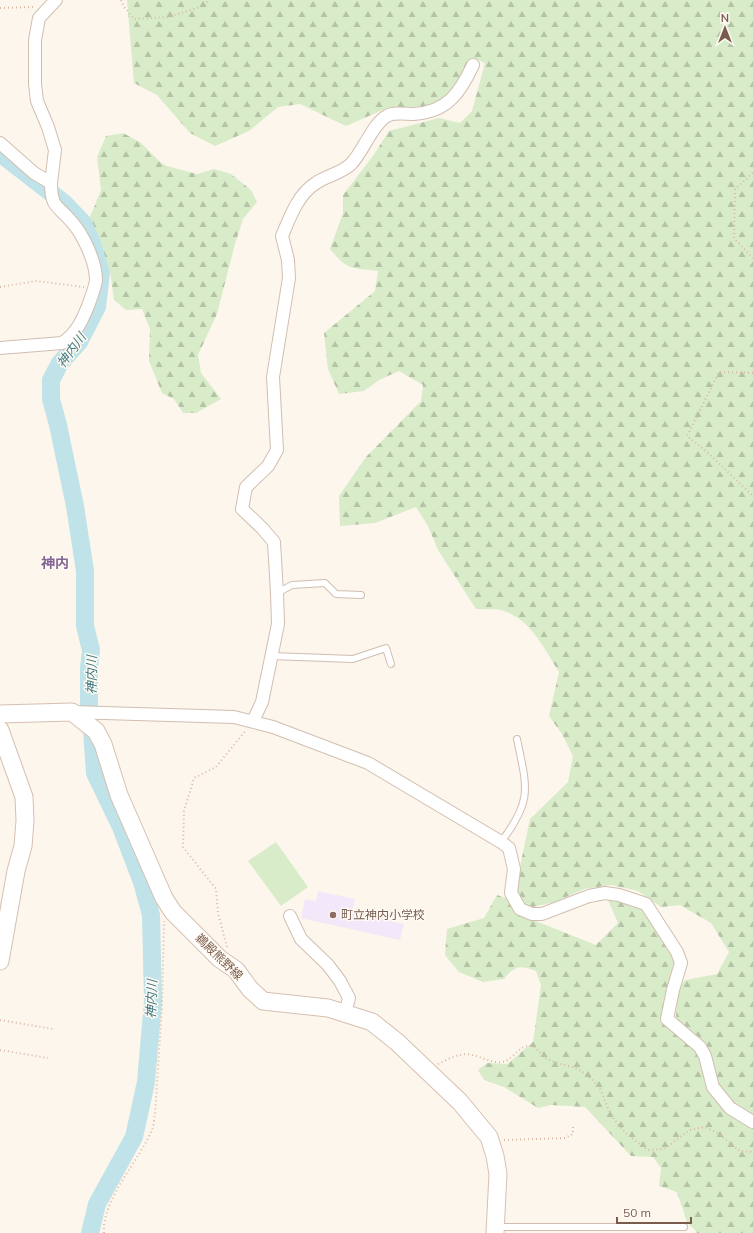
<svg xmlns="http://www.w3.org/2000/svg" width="753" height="1233" font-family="Mulish,'Noto Sans JP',sans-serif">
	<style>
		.education { fill: #f3e8fa }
		.forest { fill: url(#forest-firs) }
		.garden { fill: #d8ecc9 }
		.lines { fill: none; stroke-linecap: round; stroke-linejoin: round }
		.river { stroke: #bfe3e8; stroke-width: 18 }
		.lane-casing { stroke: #d1beb0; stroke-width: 8 }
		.street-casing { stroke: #d1beb0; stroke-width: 14 }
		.secondary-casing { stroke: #d6c0b0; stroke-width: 19 }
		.path { stroke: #d9b8a5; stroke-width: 2; stroke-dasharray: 1 3; stroke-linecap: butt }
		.lane { stroke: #fff; stroke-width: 6 }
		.street { stroke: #fff; stroke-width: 12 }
		.secondary { stroke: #fff; stroke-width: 17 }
		.education-dot { fill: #8d6e63; stroke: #fffaf3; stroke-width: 1.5 }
		.labels { text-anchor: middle; stroke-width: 3; stroke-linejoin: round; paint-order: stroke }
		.education-label { font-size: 12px; fill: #785e54; stroke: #fffaf3; text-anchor: start }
		.street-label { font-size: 12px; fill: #7a5c4d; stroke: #fffaf3 }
		.water-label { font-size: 13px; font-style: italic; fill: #437c86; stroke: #fffaf3 }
		.quarter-label { font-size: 14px; font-weight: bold; fill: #846695; stroke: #fffaf3 }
	</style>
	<defs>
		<pattern id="forest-firs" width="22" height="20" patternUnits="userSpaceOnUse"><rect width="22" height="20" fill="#d8ecc9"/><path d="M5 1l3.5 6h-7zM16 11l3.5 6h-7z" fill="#b4c2a5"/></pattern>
	</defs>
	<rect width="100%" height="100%" fill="#fdf6ec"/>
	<!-- education -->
	<path class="education" d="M318 891 355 899 352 912 404 924 400 940 301 918 305 899 316 901Z"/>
	<!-- forest -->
	<path class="forest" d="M127 0H753V1114L727 1098 718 1086 703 1040 682 1025 676 1017 677 991 685 980 717 974 729 952 711 923 680 905 661 907 638 891 611 885 584 889 555 902 528 908 521 902 515 890 530 819 568 782 573 756 562 734 549 716 559 672C545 650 531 620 504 611 496 608 485 610 476 609L438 550 428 526 416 507 375 523 340 526 339 496 366 457 421 401 423 385 399 371 379 380 364 391 339 394 328 369 324 333 375 291 378 271C351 267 349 272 330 249L343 213V195L373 156 389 131 439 118 460 123 472 111 485 63 473 58 450 93 436 105 385 109 346 126 300 104 278 107 249 131 215 146 190 133 157 95 134 83Z
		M123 133 140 142 160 162 167 166 197 174 214 169 231 174 251 190 257 202 243 219 235 244 217 314 198 355 201 373 221 399 196 413H183L174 399 162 393 149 361 150 329 142 309 126 310 114 300 110 271 90 217 101 190 97 157 106 136Z
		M497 895 508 899 518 914 596 945 618 923 607 898 633 901 643 909 677 963 663 1009V1021L697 1049 708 1077 753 1125V1233H695L696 1231 687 1222 677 1192 659 1186 661 1168 653 1157 631 1156 585 1107 551 1105 538 1108 504 1087 484 1080 478 1070 487 1063 507 1064 533 1042 541 985 536 971C520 965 515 965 504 979L483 982 459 972 445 955 447 929 484 918Z"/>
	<!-- garden -->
	<path class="garden" d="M276 842 308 887 281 906 248 861Z"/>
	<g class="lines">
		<!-- river -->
		<path class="river" d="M0 153 64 203 83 223 91 241 101 273 97 307 79 342 60 363 51 380V399L58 425 75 506 85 571V626L91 650 89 668V727L92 730 95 773 121 827 142 882 151 915 153 1001 146 1082 134 1137 97 1204 90 1233"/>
		<defs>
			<path id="lane" d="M277 593 292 585 325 583 336 594 361 595
				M271 656 353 659 386 648 391 664
				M501 842C533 800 527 788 517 739
				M496 1227H684"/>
			<path id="street" d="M0 143 34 173 51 183C51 207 57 205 71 221 83 234 96 262 96 280 95 288 91 298 88 306 82 321 76 334 62 343L0 348
				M51 183 55 150 48 127 37 101 35 84V40L39 18 56 0
				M72 712 234 717 273 727 368 763 501 842 509 848 514 869 511 893 520 909 532 914H542L589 896 605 893 619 895 646 904 677 952 681 963 673 990 667 1019 700 1047 705 1056 713 1087 730 1108 753 1122
				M253 721 262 702 278 624 277 593 274 542 262 528 242 509 246 487 268 466 277 450 273 377 289 278 288 260 282 236C290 217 298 194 316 183 326 176 342 173 351 164 363 152 373 123 387 116 393 112 406 114 414 114 447 112 460 93 473 65
				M290 916 301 939 328 965 340 981 349 998 345 1013"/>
			<path id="secondary" d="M0 714 72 712 96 731 103 744 119 795 164 898 173 912 220 959 236 970 250 989 263 1001 328 1008 372 1022 397 1042 460 1102 489 1137 495 1156 498 1174 495 1233
				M0 730 24 797 25 821 23 846 16 871 0 961"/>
		</defs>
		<!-- lane casing -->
		<use href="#lane" class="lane-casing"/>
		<!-- street casing -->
		<use href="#street" class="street-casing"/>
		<!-- secondary casing -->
		<use href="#secondary" class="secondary-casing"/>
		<!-- path -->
		<path class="path" d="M121 0 124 7 134 19 169 17 206 5 208 0
			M0 8 33 7 34 8
			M753 173 735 189 734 238 753 258
			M0 287 36 281 84 287
			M753 373 719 372 687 436 706 451 753 496
			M227 947 218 913 216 889 183 847 184 811 194 778 216 767 246 730
			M0 1020 53 1029
			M0 1050 48 1058
			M438 1064C445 1061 453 1056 460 1055 475 1051 488 1064 502 1062 513 1060 519 1045 530 1046 537 1046 541 1056 547 1059 561 1066 576 1065 588 1076 605 1090 602 1098 611 1114 620 1130 634 1140 648 1150L664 1149 690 1130 704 1127 716 1132 740 1151 753 1152
			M504 1140 565 1138 573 1134V1126
			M104 1233C101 1201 140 1159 152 1130 154 1125 154 1119 155 1114L162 1006 164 921"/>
		<!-- lane -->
		<use href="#lane" class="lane"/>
		<!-- street -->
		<use href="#street" class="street"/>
		<!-- secondary -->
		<use href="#secondary" class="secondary"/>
	</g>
	<!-- markers -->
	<circle class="education-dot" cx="333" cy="915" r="4"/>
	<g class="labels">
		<!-- education labels -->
		<g class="education-label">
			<text x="341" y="919">町立神内小学校</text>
		</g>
		<!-- street labels -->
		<g class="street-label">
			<text transform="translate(219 957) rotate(44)" y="4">鵜殿熊野線</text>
		</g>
		<!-- water labels -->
		<g class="water-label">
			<text transform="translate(71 350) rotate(-54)" y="5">神内川</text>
			<text transform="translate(91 675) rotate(-89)" y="5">神内川</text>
			<text transform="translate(151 999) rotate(-88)" y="5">神内川</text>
		</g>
		<!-- quarter labels -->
		<g class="quarter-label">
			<text x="55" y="568">神内</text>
		</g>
	</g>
	<!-- north arrow -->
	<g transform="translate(725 28)" stroke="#fffaf3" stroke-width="3" paint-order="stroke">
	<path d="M0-3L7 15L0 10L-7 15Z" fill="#7a5c4d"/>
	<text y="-6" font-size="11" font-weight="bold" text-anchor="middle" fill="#7a5c4d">N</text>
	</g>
	<!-- scale -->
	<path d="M617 1217v6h74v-6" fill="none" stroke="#7a5c4d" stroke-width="2"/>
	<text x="623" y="1217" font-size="12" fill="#7a5c4d" stroke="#fffaf3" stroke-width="3" paint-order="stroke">50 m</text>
</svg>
